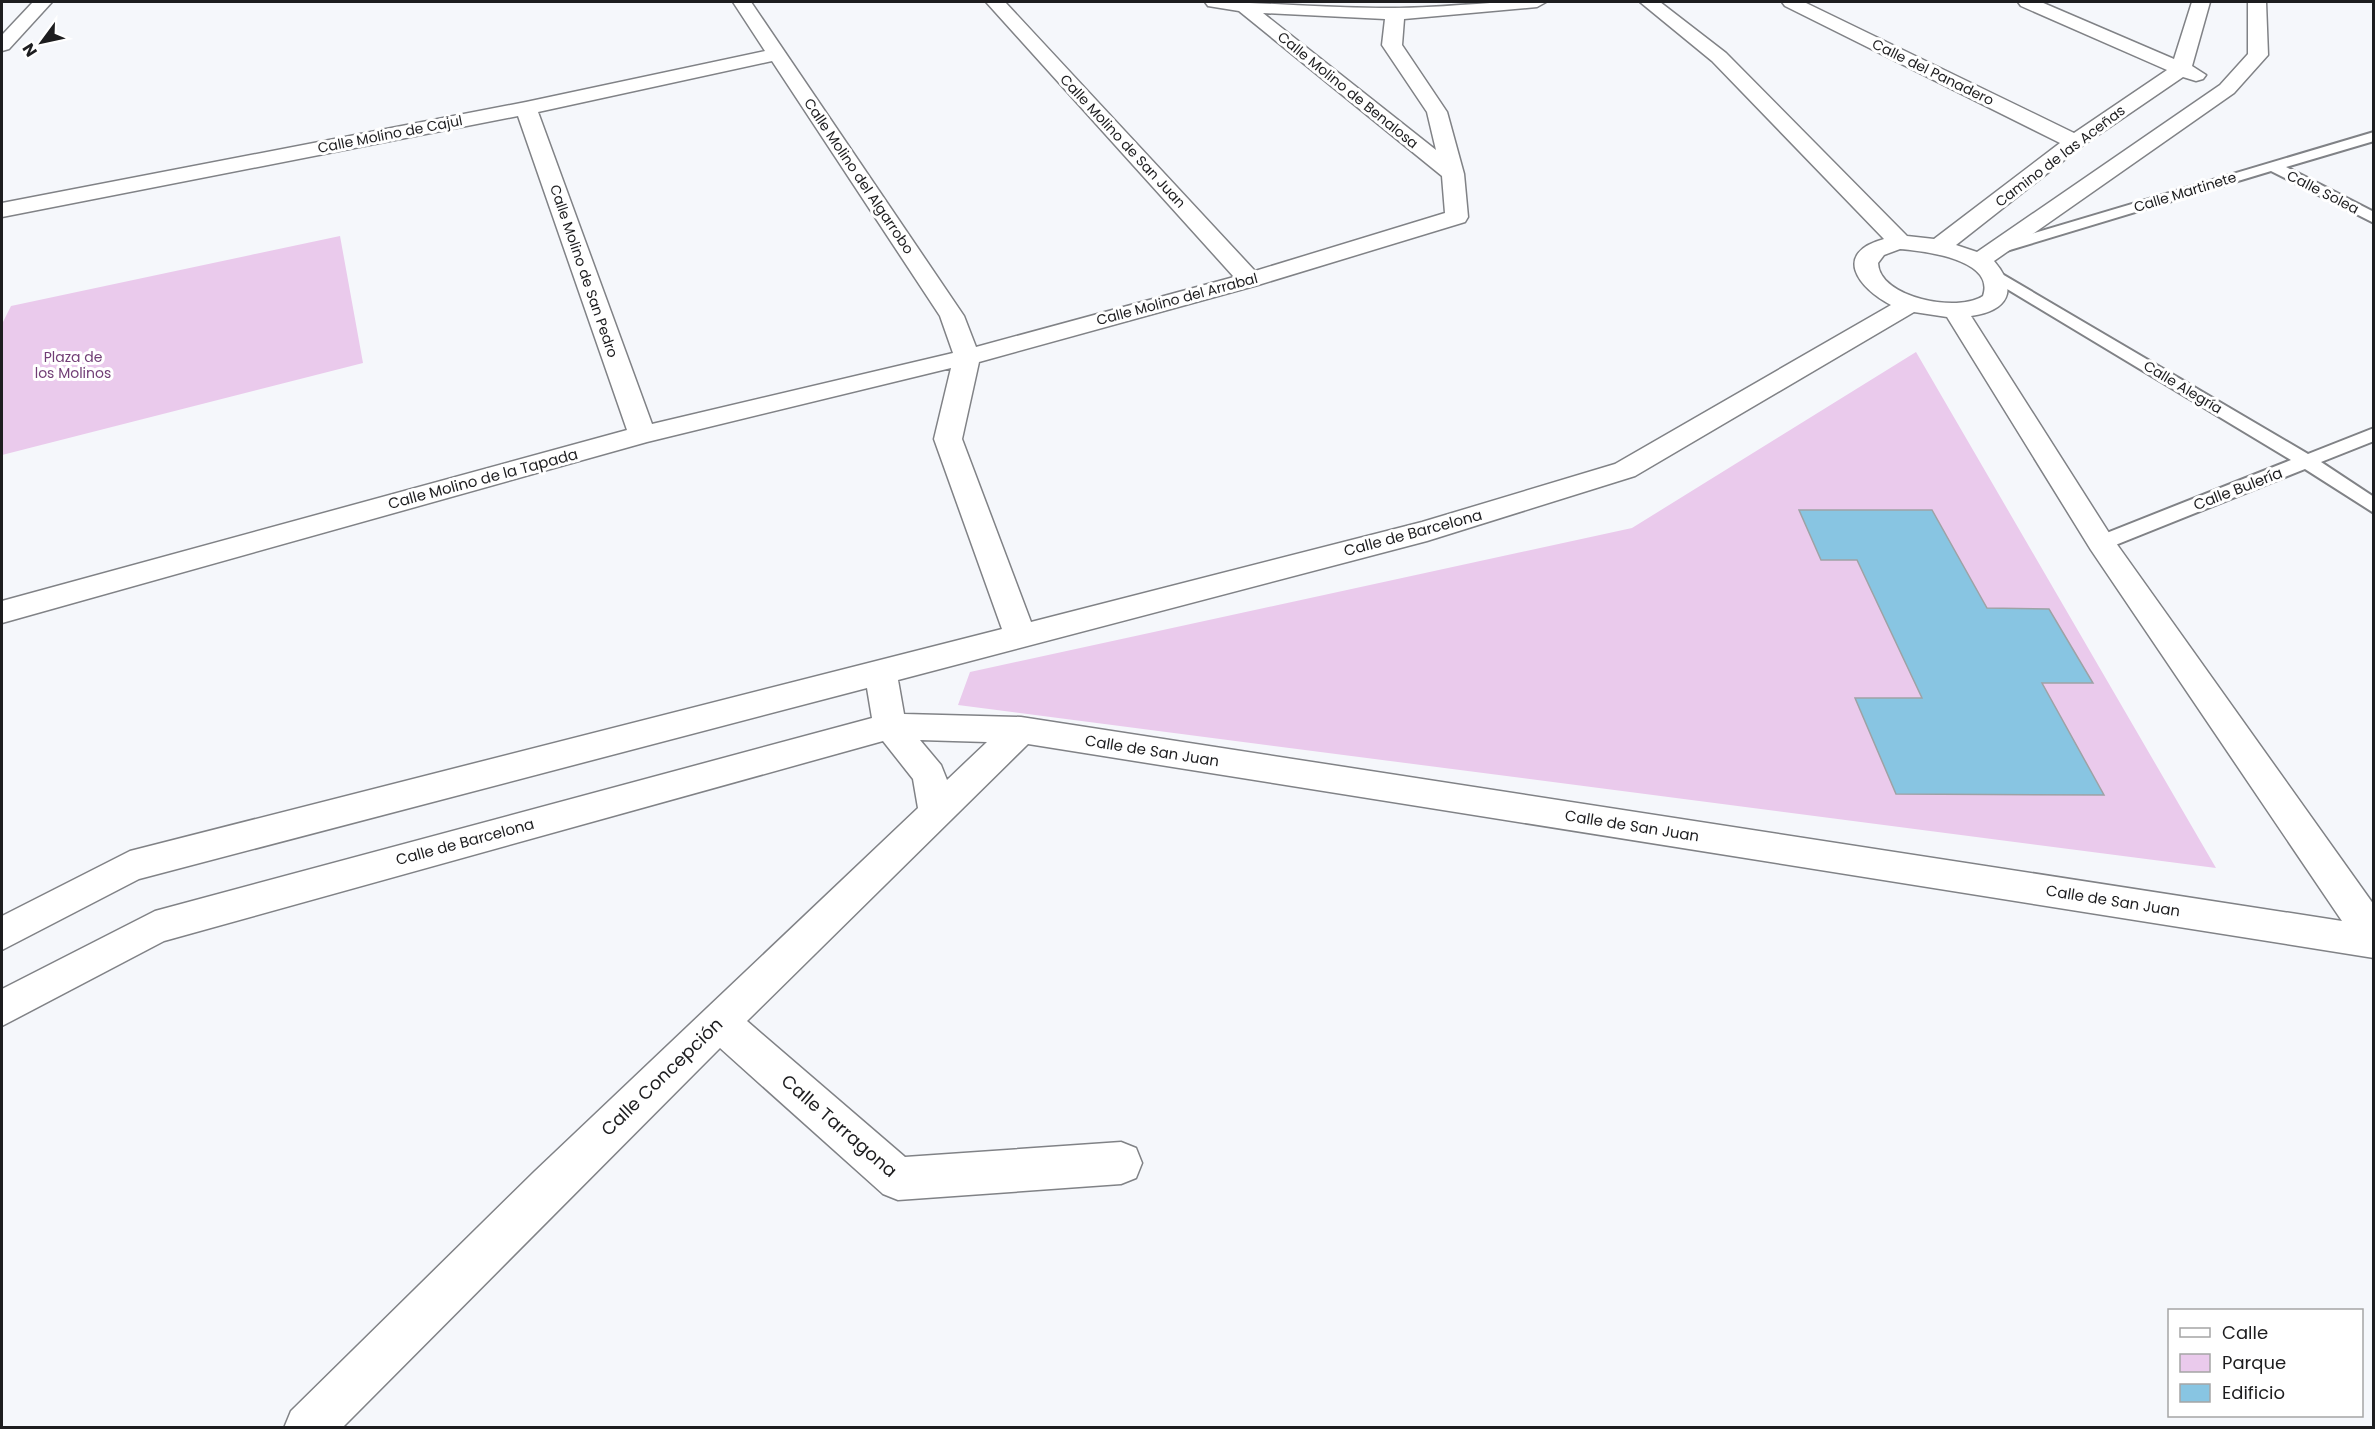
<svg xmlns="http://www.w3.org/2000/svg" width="2375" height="1429" font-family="Poppins,sans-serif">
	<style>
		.green { fill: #eacaec }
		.building { fill: #88c5e2; stroke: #9ea2a5; stroke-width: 1.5 }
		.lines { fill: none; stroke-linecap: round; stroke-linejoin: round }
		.lane-casing { stroke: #808286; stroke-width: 4 }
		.street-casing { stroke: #808286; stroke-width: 3 }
		.secondary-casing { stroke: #808286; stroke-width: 3 }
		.lane { fill: #fff; fill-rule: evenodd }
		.street { fill: #fff; fill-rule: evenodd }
		.secondary { fill: #fff; fill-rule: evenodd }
		.labels { text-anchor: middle; stroke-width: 6; stroke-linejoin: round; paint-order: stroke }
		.far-street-label { font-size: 14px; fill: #1d1d1f; stroke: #fff }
		.far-park-label { font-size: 14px; fill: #713e75; stroke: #fff }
		.street-label { font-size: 15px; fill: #1d1d1f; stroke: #fff }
		.near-street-label { font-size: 18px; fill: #1d1d1f; stroke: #fff }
	</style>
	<rect width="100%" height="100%" fill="#f5f7fb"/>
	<!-- green -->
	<path class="green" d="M340 236 363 363 2 455V324L11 306Z
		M1916 352 2216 868 958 705 970 672 1632 528Z"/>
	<!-- building -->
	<path class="building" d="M1799 510H1932L1987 608 2049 609 2093 683H2042L2104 795 1896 794 1855 698H1922L1857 560H1821Z"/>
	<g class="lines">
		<defs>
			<path id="lane" d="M2374 132V141L2286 167 2374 212V223L2271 171 2003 252 1997 254 1989 249 1991 246Z
				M1990 267 2308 454 2374 428V441L2321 462 2374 497V513L2305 469 2108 548H2094L2091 543 2094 538 2291 460 1984 275 1982 272Z"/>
			<path id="street" d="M733 2H751L964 316 976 347 1234 277 986 2H1005L1255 271 1445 213 1442 176 1239 11 1208 6 1205 2C1268 2 1331 9 1394 8 1445 8 1496 0 1546 2L1537 7 1404 19 1402 45 1447 112 1464 174 1468 217 1465 222 1258 285 979 362 962 439 1031 622 1422 522 1615 464 1891 305C1858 288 1832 253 1884 239L1712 61 1640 2H1660L1726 53 1907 236 1934 239 2060 143 1785 6 1782 2H1804L2074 133 2167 70 2021 6 2018 2H2041L2174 59 2192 2H2210L2192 66 2206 75 2203 79 2196 81 2183 77 2082 146 1956 245 1977 252 2220 85 2248 54V2H2266L2268 55 2234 93 1994 261C2019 290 2008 311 1971 316L2111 536 2374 905V958L1028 744 747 1021 905 1157 1121 1142 1136 1148 1142 1163 1136 1178 1121 1184 898 1200 883 1194 720 1048 342 1428H284L291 1411 534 1172 918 808 913 779 883 741 164 941 2 1026V989L155 911 872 718 867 688 139 879 2 950V916L130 851 1002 629 934 439 951 368 647 442 2 623V601L627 430 518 116 2 217V203L526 102 765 51ZM1263 13 1385 19 1382 45 1427 112 1436 150ZM772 61 940 316 953 353 652 424 538 112ZM1900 249C1923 251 1996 259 1983 296 1958 313 1879 298 1878 263L1884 255ZM1914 312 1947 317 2091 550 2342 921 1021 717 904 714 898 680 1427 541 1635 476ZM920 740 987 742 947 780 941 765Z"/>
			<path id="secondary" d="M33 2H52L9 49 2 51V35Z"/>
		</defs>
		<!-- lane casing -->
		<use href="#lane" class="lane-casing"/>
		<!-- street casing -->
		<use href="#street" class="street-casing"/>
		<!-- secondary casing -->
		<use href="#secondary" class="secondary-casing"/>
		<!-- lane -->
		<use href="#lane" class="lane"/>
		<!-- street -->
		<use href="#street" class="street"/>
		<!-- secondary -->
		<use href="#secondary" class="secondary"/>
	</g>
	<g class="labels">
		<!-- far-street labels -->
		<g class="far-street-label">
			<text transform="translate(1933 72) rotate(26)" y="5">Calle del Panadero</text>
			<text transform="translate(1348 90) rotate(39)" y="5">Calle Molino de Benalosa</text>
			<text transform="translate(390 134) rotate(-11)" y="5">Calle Molino de Cajul</text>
			<text transform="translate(1123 141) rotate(47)" y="5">Calle Molino de San Juan</text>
			<text transform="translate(2060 156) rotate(-37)" y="5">Camino de las Aceñas</text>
			<text transform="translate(859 176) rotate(56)" y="5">Calle Molino del Algarrobo</text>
			<text transform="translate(2185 192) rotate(-17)" y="5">Calle Martinete</text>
			<text transform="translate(2323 192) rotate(27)" y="5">Calle Solea</text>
			<text transform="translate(584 271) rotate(71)" y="5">Calle Molino de San Pedro</text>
			<text transform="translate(1177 299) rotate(-15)" y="5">Calle Molino del Arrabal</text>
			<text transform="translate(2183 387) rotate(31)" y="5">Calle Alegría</text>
		</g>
		<!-- far-park labels -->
		<g class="far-park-label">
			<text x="73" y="362">Plaza de<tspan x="73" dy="16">los Molinos</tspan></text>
		</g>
		<!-- street labels -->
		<g class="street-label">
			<text transform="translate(483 479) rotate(-15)" y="5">Calle Molino de la Tapada</text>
			<text transform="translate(2238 489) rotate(-21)" y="5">Calle Bulería</text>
			<text transform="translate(1413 533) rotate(-15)" y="5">Calle de Barcelona</text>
			<text transform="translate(1152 751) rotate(9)" y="5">Calle de San Juan</text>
			<text transform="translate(1632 826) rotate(9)" y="5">Calle de San Juan</text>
			<text transform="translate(465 842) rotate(-15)" y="5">Calle de Barcelona</text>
			<text transform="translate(2113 901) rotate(9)" y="5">Calle de San Juan</text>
		</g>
		<!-- near-street labels -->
		<g class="near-street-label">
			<text transform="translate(662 1077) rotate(-44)" y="6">Calle Concepción</text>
			<text transform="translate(839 1126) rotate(41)" y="6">Calle Tarragona</text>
		</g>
	</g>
	<!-- border -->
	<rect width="2375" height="1429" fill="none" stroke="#1d1d1f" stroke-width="6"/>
	<!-- legend -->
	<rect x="2168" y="1309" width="195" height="108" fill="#ffffff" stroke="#a5a5a5" stroke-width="1.5"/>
	<rect x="2180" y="1328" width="30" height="9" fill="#ffffff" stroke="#a5a5a5" stroke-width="1.5"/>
	<text x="2222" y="1339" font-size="18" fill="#1d1d1f">Calle</text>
	<rect x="2180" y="1354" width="30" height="18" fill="#eacaec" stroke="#a5a5a5" stroke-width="1.5"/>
	<text x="2222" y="1369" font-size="18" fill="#1d1d1f">Parque</text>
	<rect x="2180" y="1384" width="30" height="18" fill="#88c5e2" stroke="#a5a5a5" stroke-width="1.5"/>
	<text x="2222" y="1399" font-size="18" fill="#1d1d1f">Edificio</text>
	<!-- north arrow -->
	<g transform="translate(42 42) rotate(237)" stroke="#ffffff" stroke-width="4.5" paint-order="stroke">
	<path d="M0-4.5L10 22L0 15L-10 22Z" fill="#1d1d1f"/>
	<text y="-9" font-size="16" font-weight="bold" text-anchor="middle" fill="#1d1d1f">N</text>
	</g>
</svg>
